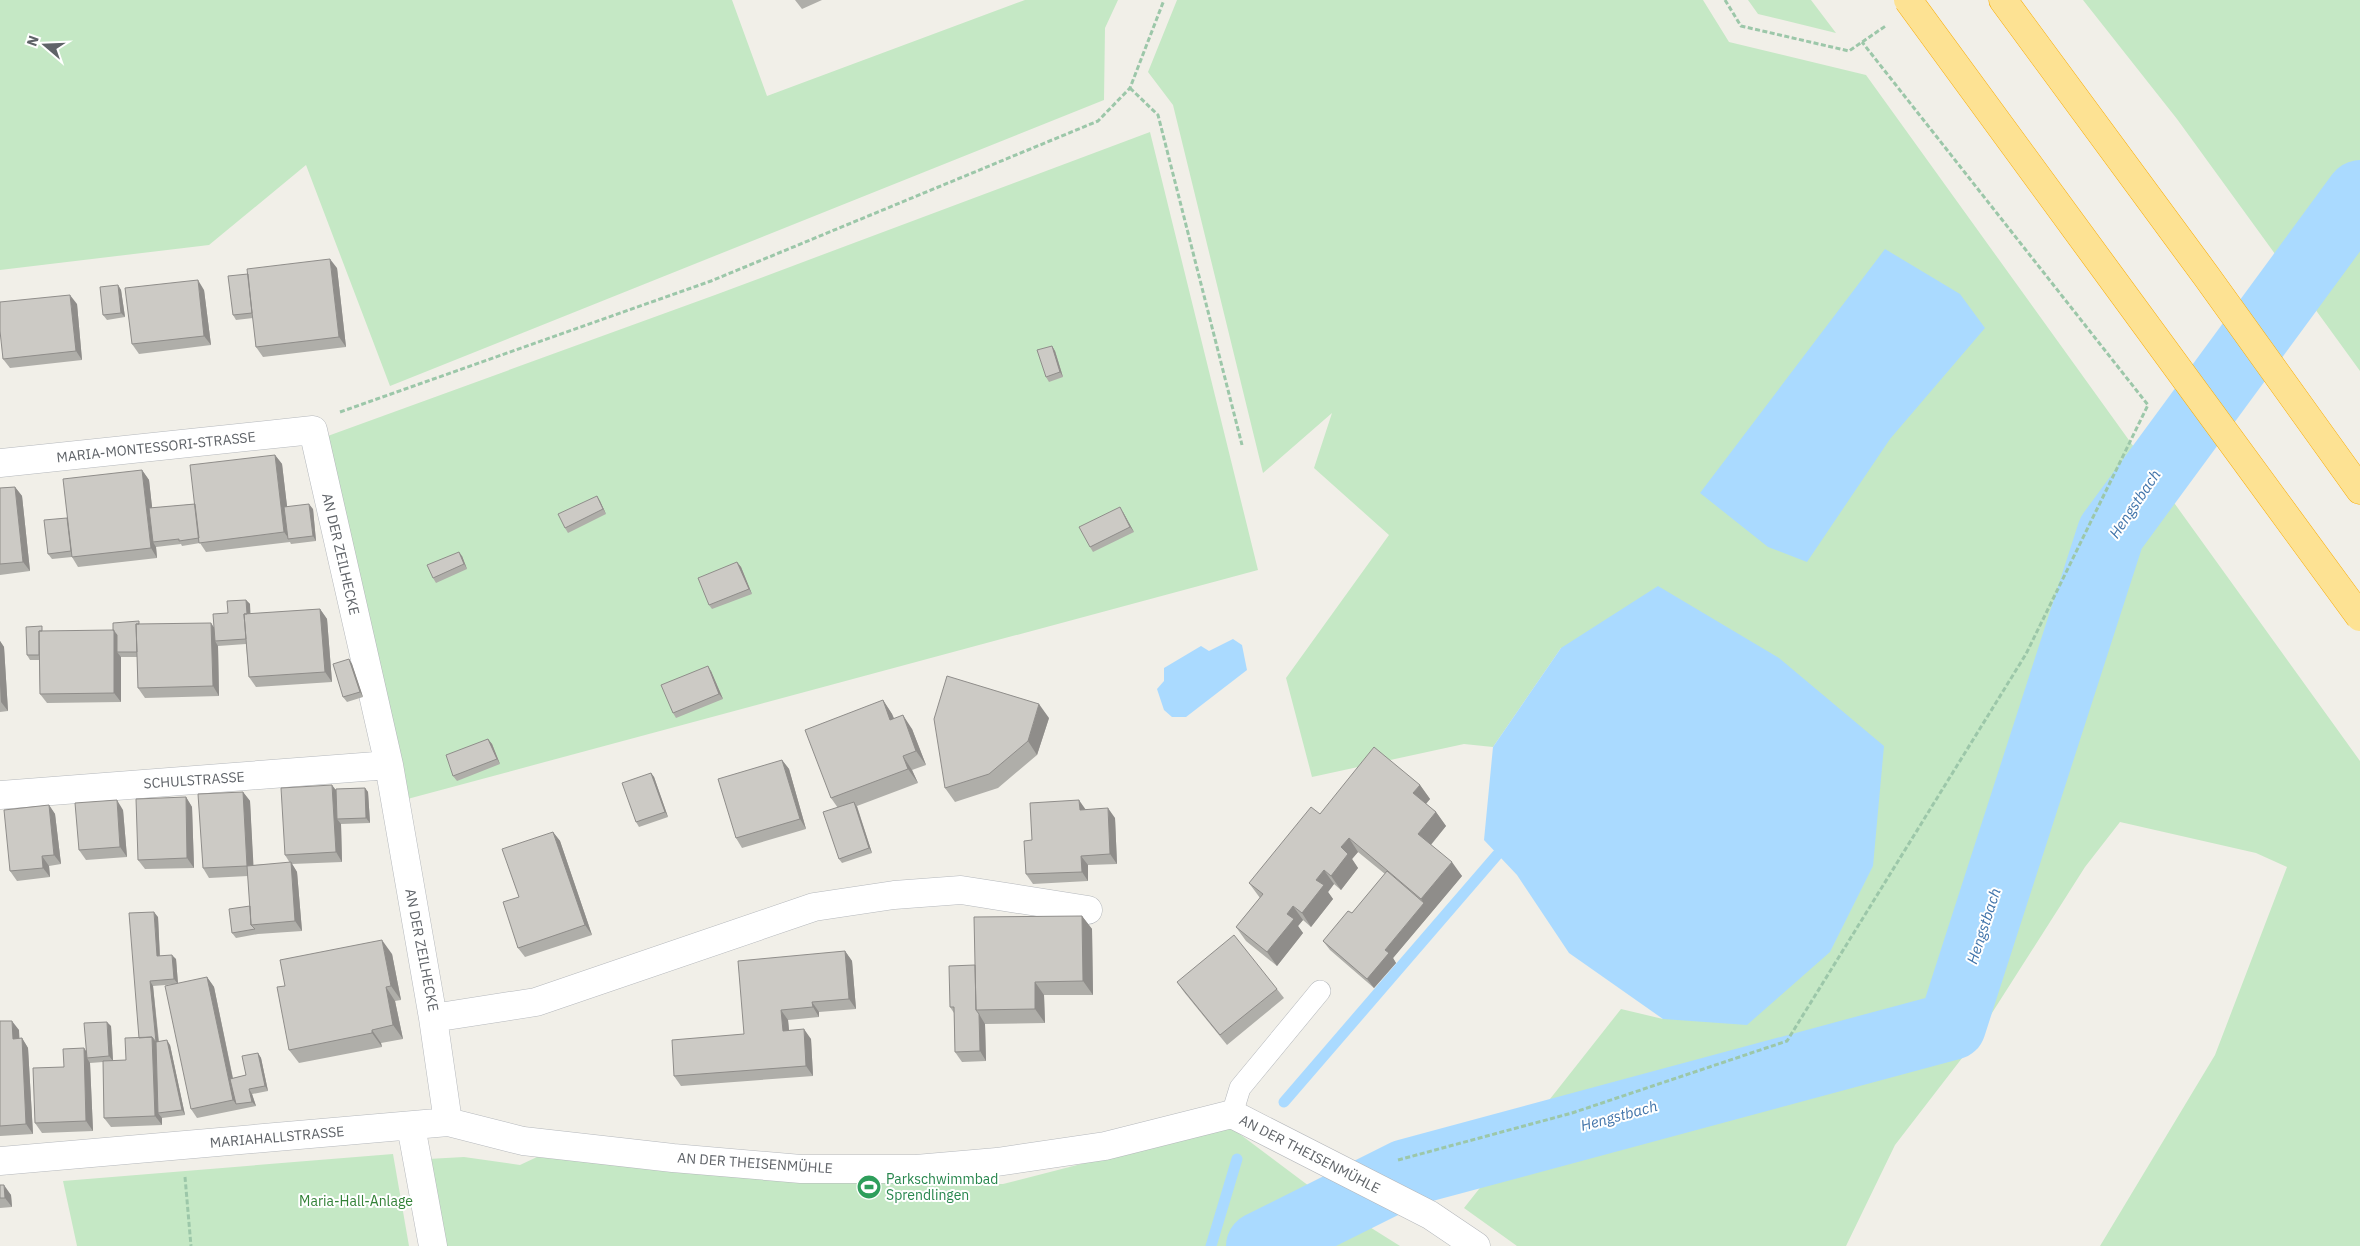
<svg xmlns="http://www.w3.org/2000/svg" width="2360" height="1246" font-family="'IBM Plex Sans',sans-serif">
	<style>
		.green { fill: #c5e8c5 }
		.water { fill: #aadaff }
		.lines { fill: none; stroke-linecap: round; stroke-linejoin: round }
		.stream { stroke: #aadaff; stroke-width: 11 }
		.river { stroke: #aadaff; stroke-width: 68 }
		.service-casing { stroke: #b5b8bc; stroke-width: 22 }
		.minor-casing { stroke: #b5b8bc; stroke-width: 29 }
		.motorway-casing { stroke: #f9ab00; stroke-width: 29 }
		.path { stroke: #9cc7a9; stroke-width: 3; stroke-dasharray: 5 2.5; stroke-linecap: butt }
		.service { stroke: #fff; stroke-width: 21 }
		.minor { stroke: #fff; stroke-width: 28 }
		.motorway { stroke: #fde293; stroke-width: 28 }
		.motorway-bridge-casing { stroke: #f9ab00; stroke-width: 29; stroke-linecap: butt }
		.motorway-bridge { stroke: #fde293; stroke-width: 28 }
		.wall { fill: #afaea9 }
		.shaded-wall { fill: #8f8d8a }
		.building { fill: #cccac5; stroke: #8f8d8a }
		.labels { text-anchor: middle; stroke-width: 4; stroke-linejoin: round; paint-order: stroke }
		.street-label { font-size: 14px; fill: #5f6368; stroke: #fff }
		.leisure-label { font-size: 14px; fill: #27864d; stroke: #fff; text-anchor: start }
		.park-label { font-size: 14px; fill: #348238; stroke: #fff }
		.water-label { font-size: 15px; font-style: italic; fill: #4174aa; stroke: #fff }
	</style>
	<rect width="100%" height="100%" fill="#f1efe8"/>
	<!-- green -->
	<path class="green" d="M0 0H732L767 96 1025 0H1118L1105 28 1104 100 390 386 306 165 209 245 0 270Z
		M1177 0H1703L1729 42 1866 75 2360 761V1246H2100L2215 1055 2287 867 2256 853 2120 822 2085 867 1969 1049 1895 1145 1846 1246H1517L1464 1208 1621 1009 1663 1019 1561 648 1493 747 1464 744 1312 777 1286 678 1389 535 1314 468 1332 413 1263 473 1173 105 1148 72Z
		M1748 0H1811L1836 33 1758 14Z
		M2083 0H2360V371L2177 119Z
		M1150 132 1258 570 400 801 325 437 715 295Z
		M1229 1126 1333 1204 1400 1246H442L428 1159 464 1157 520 1165 537 1157 807 1182 1003 1184Z
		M393 1154 409 1246H77L63 1181Z"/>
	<!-- water -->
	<path class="water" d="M1885 249 1960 294 1985 328 1890 439 1807 562 1768 547 1700 493Z
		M1658 586 1779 658 1884 746 1873 866 1830 952 1747 1025 1663 1019 1569 953 1517 875 1484 840 1493 747 1561 648Z
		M1233 639 1242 645 1247 670 1186 717H1172L1164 710 1157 689 1164 681V668L1201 646 1209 651Z"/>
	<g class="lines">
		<!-- stream -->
		<path class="stream" d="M1284 1102 1497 855
			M1211 1246 1237 1159"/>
		<!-- river -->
		<path class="river" d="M1260 1246 1406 1173 1952 1026 2111 533 2360 194"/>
		<defs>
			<path id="service" d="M1232 1114 1240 1088 1320 991"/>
			<path id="minor" d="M0 463 313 430 389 765 433 1018 448 1122
				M0 795 389 765
				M433 1018 536 1002 814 907 894 895 961 890 1088 910
				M411 1126 433 1246
				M0 1161 448 1122 523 1141 673 1158 801 1169H916L997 1162 1105 1146 1232 1114 1430 1215 1476 1246"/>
			<path id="motorway" d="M2003 0 2207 277 2360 490"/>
		</defs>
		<!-- service casing -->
		<use href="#service" class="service-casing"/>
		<!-- minor casing -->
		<use href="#minor" class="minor-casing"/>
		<!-- motorway casing -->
		<use href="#motorway" class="motorway-casing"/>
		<!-- path -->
		<path class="path" d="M1725 0 1741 26 1849 51 1887 25
			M1130 88 1158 115 1242 445
			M340 412 711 281 1098 121 1130 88 1164 0
			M1398 1160 1572 1113 1787 1041 2026 654 2148 405 1862 42
			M185 1177 191 1246"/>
		<!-- service -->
		<use href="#service" class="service"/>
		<!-- minor -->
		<use href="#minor" class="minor"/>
		<!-- motorway -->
		<use href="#motorway" class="motorway"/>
		<defs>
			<path id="motorway-bridge" d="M1908 0 2360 617"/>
		</defs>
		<!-- motorway-bridge casing -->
		<use href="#motorway-bridge" class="motorway-bridge-casing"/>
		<!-- motorway-bridge -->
		<use href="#motorway-bridge" class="motorway-bridge"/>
	</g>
	<!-- wall -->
	<path class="wall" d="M795 0H822L802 9Z
		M337 268 346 347 263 357 256 347 253 318 236 320 233 315Z
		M118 285 121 290 125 317 107 320 103 315Z
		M204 290 211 345 139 354 132 344Z
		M77 304 82 360 10 368 3 359Z
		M1052 346 1055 351 1063 377 1049 382 1046 377Z
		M275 455 282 464 287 507 313 509 316 541 291 544 290 542 206 552 200 543 182 546 181 544 156 547 157 558 78 567 72 557 52 559 48 554 67 518 142 470 149 480 152 508 195 504Z
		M15 487 22 496 30 571 0 575V488Z
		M597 496 600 501 606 514 568 533 565 528Z
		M1123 512 1134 532 1093 552 1090 547Z
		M462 556 467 569 436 583 433 578Z
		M737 562 741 567 752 594 712 609 709 605Z
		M246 600 250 604V614L320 609 327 619 332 682 256 687 249 677 246 644 218 646 219 696 145 698 138 688 137 657H121V702L47 703 40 694 39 660H30L27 655 113 630 141 624 214 627 228 613Z
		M0 641 4 647 8 711 0 712Z
		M349 659 352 664 363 697 347 702 343 697Z
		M711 671 723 699 676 718 673 713Z
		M883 700 892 714 894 718 912 729 926 765 912 770 918 783 857 806 872 853 842 863 839 859 838 808 831 798Z
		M1049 718 1037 755 998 788 955 802 945 788Z
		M488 739 492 744 500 764 457 781 453 776Z
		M782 760 789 769 806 829 742 848 736 838Z
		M651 773 654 777 668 817 639 827 636 822Z
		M1420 785 1430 799 1426 804 1436 812 1446 826 1431 845 1462 876 1393 958 1396 963 1374 988 1330 950 1323 941 1352 913 1385 874 1358 852 1352 859 1358 868 1341 890 1334 884 1328 892 1333 899 1311 927 1303 920 1298 926 1303 933 1277 966 1246 941 1236 927 1260 898 1249 883 1320 814Z
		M365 788 368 792 370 823 341 824 342 862 292 864 297 872 302 931 258 934 236 938 232 933 250 906 248 876 209 878 203 868 243 792 250 801 253 865 290 863 285 855 336 789Z
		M186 797 192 807 194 868 145 869 138 860Z
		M49 805 55 814 61 864 49 866 50 877 17 881 10 871Z
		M123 810 127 857 86 860 79 850Z
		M1086 810 1115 818 1117 864 1088 865V881L1033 884 1026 874 1032 840Z
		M553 832 560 841 592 935 525 957 518 948 519 897Z
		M1082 916 1092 929 1093 995H1044L1045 1023 985 1024 986 1061 962 1062 955 1052 954 1013 950 1007 975 965Z
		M158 917 160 956 176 959 178 984 153 986 159 1041 170 1045 185 1115 162 1118V1125L111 1127 104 1118 103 1062 90 1063 93 1131 42 1133 35 1123 64 1067 84 1048 87 1052 111 1026 113 1061 126 1060 139 1038Z
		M845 951 852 961 856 1009 819 1012V1017L788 1020 789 1030 811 1039 813 1076 681 1086 674 1076 744 1034Z
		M392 954 401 1000 395 1001 403 1039 381 1043 382 1047 299 1063 289 1050 285 986Z
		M207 977 214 987 233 1078 246 1075 258 1053 261 1058 268 1091 252 1094 256 1106 197 1118 191 1109Z
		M1177 982 1277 989 1284 998 1227 1045 1184 992Z
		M0 1021 19 1030V1038H22L28 1048 33 1134 0 1136Z
		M0 1185 11 1195 12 1207 0 1208Z"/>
	<!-- shaded-wall -->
	<path class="shaded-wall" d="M330 259 337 268 346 347 339 337Z
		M198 280 204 290 211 345 204 336Z
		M118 285 121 290 125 317 121 313Z
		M70 295 77 304 82 360 76 351Z
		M1052 346 1055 351 1063 377 1060 372Z
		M275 455 282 464 291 539H289L284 532Z
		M142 470 149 480 156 541 153 542 156 547 157 558 151 548Z
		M15 487 22 496 30 571 23 562Z
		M597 496 600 501 606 514 603 509Z
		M309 504 313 509 316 541 313 536Z
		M1120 507 1123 512 1134 532 1130 527Z
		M459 552 462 556 467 569 464 564Z
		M737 562 741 567 752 594 749 589Z
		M246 600 250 604 252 644 249 639Z
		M320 609 327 619 332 682 325 672Z
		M211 623 218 633 215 641 218 646 219 696 213 686Z
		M114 630 121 640 117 652 121 657V702L114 693Z
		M0 641 4 647 8 711 1 702 0 685Z
		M349 659 352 664 363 697 360 692Z
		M708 666 711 671 723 699 719 694Z
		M883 700 892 714 900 734 890 720Z
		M1039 704 1049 718 1037 755 1028 741Z
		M903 715 912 729 926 765 916 751Z
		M488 739 492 744 500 764 497 759Z
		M903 756 912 770 918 783 908 769Z
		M782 760 789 769 806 829 800 819Z
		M651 773 654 777 668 817 665 812Z
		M332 785 339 794 337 819 341 824 342 862 336 852Z
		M1420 785 1430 799 1423 807 1413 793Z
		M365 788 368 792 370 823 366 818Z
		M243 792 250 801 254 875 247 866Z
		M186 797 192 807 194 868 187 858Z
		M117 800 123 810 127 857 120 847Z
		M1079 800 1086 810H1080Z
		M854 802 857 807 872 853 869 848Z
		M49 805 55 814 61 864 54 855Z
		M1108 808 1115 818 1117 864 1110 854Z
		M1436 812 1446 826 1428 848 1418 834Z
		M553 832 560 841 592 935 585 925Z
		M1349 838 1358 852 1352 859 1358 868 1341 890 1331 876 1341 847Z
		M42 856 49 866 50 877 43 868Z
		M1081 856 1088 865V881L1082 872Z
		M291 862 297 872 302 931 295 921Z
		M1452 862 1462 876 1431 913 1421 899Z
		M1324 870 1334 884 1328 892 1333 899 1311 927 1302 913 1316 880Z
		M1424 903 1431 913 1393 958 1396 963 1374 988 1367 979 1385 950Z
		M1293 906 1303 920 1298 926 1303 933 1277 966 1267 952 1287 914Z
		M154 912 158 917 160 961 157 956Z
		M1082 916 1092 929 1093 995 1083 981Z
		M382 940 392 954 401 1000 391 986Z
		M845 951 852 961 856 1009 849 999Z
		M172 955 176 959 178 984 174 979Z
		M207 977 214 987 238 1104H236L233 1100Z
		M150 981 153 986 159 1047 156 1042Z
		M1035 982 1044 995 1045 1023 1035 1009Z
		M386 987 395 1001 403 1039 393 1025Z
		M812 1002 819 1012V1017L813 1007Z
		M781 1010 788 1020 790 1040 783 1031Z
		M979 1014 985 1024 986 1061 980 1051Z
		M12 1021 19 1030 20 1048 13 1039Z
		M107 1022 111 1026 113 1061 109 1056Z
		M804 1029 811 1039 813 1076 806 1066Z
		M372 1030 381 1043 382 1047 372 1033Z
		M152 1037 159 1047 158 1113 162 1118V1125L155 1116Z
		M22 1038 28 1048 33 1134 26 1124Z
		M167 1040 170 1045 185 1115 182 1110Z
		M84 1048 90 1058H87L90 1063 93 1131 86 1121Z
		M258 1053 261 1058 268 1091 265 1086Z
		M249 1089 252 1094 256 1106 252 1102Z
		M4 1185 11 1195 12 1207 5 1198Z"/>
	<!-- building -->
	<path class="building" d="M330 259 339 337 256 347 247 269Z
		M248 274 252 313 233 315 228 276Z
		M198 280 204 336 132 344 125 288Z
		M118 285 121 313 103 315 100 287Z
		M70 295 76 351 3 359 0 331V302Z
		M1052 346 1060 372 1046 377 1037 350Z
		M275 455 284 532 199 543 190 465Z
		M142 470 151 548 72 557 63 479Z
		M15 487 23 562 0 564V488Z
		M597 496 603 509 565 528 558 514Z
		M195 504 199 538 179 541V539L153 542 149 508Z
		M309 504 313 536 288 539 284 507Z
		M1120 507 1130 527 1090 547 1079 527Z
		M67 518 71 551 48 554 44 520Z
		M459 552 464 564 433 578 427 565Z
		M737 562 749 589 709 605 698 578Z
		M246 600 247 614H244L246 639 215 641 213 614 228 613 227 601Z
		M320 609 325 672 249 677 244 614Z
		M139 621V624H136L137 652H117V635L113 630V623Z
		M211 623 213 686 138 688 136 624Z
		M42 626V631H39V655H27L26 627Z
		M114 630V693L40 694 39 631Z
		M349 659 360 692 343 697 333 664Z
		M708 666 719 694 673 713 661 685Z
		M947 676 1039 704 1028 741 989 774 945 788 934 719Z
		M883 700 890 720 903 715 916 751 903 756 908 769 831 798 805 730Z
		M488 739 497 759 453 776 446 755Z
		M1374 747 1420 785 1413 793 1436 812 1418 834 1452 862 1421 899 1349 838 1341 847 1348 854 1331 876 1324 870 1316 880 1324 885 1302 913 1293 906 1287 914 1294 919 1267 952 1236 927 1263 894 1249 883 1311 807 1320 814Z
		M782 760 800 819 736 838 718 779Z
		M651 773 665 812 636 822 622 783Z
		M332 785 336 852 285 855 281 788Z
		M365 788 366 818 337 819 336 789Z
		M243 792 247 866 203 868 198 794Z
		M186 797 187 858 138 860 136 799Z
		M117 800 120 847 79 850 75 803Z
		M1079 800 1080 810 1108 808 1110 854 1081 856 1082 872 1026 874 1024 841 1032 840 1030 803Z
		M854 802 869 848 839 859 823 812Z
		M49 805 54 855 42 856 43 868 10 871 4 810Z
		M553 832 585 925 518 948 503 902 519 897 502 849Z
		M291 862 295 921 251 925 247 866Z
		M1387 871 1424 903 1385 950 1389 953 1367 979 1323 941 1348 911 1352 913Z
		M250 906 251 925 255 929 232 933 229 909Z
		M154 912 157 956 172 955 174 979 150 981 156 1042 152 1037 139 1038 129 913Z
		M1082 916 1083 981 1035 982V1009L976 1010 974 917Z
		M1234 935 1277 989 1220 1035 1177 982Z
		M382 940 391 986 386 987 393 1025 372 1030V1033L289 1050 277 987 285 986 280 960Z
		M845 951 849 999 812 1002 813 1007 781 1010 783 1031 804 1029 806 1066 674 1076 672 1040 744 1034 738 961Z
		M975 965 976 1010 979 1014 980 1051 955 1052 954 1007H950L949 966Z
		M207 977 233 1100 191 1109 165 986Z
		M0 1021H12L13 1039 22 1038 26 1124 0 1126Z
		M107 1022 109 1056 87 1058 84 1023Z
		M152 1037 155 1116 104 1118 103 1061 126 1060 125 1038Z
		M167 1040 182 1110 158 1113 156 1042Z
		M84 1048 86 1121 35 1123 33 1068 64 1067 63 1049Z
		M258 1053 265 1086 249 1089 252 1102 236 1104 230 1079 246 1075 242 1056Z
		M0 1185H4L5 1198H0Z"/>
	<!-- icons -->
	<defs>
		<symbol id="stadium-disc" viewBox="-11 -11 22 22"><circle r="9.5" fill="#2e9e5b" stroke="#fff"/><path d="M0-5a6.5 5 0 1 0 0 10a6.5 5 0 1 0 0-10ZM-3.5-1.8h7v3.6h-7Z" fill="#fff"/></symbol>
	</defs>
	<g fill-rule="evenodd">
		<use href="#stadium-disc" x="855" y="1173" width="28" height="28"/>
	</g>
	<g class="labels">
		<!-- street labels -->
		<g class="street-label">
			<text transform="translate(156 447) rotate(-6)" y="5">MARIA-MONTESSORI-STRASSE</text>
			<text transform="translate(341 554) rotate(77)" y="5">AN DER ZEILHECKE</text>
			<text transform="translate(194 780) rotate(-4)" y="5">SCHULSTRASSE</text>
			<text transform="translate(422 950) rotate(79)" y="5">AN DER ZEILHECKE</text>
			<text transform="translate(277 1137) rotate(-5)" y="5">MARIAHALLSTRASSE</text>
			<text transform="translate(1310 1154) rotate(27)" y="5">AN DER THEISENMÜHLE</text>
			<text transform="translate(755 1163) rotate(4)" y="5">AN DER THEISENMÜHLE</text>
		</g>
		<!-- leisure labels -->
		<g class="leisure-label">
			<text x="886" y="1184">Parkschwimmbad<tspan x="886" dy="16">Sprendlingen</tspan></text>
		</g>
		<!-- park labels -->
		<g class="park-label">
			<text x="356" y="1206">Maria-Hall-Anlage</text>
		</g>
		<!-- water labels -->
		<g class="water-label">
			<text transform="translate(2135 504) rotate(-56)" y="5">Hengstbach</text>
			<text transform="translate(1984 926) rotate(-72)" y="5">Hengstbach</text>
			<text transform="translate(1619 1116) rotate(-15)" y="5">Hengstbach</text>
		</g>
	</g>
	<!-- north arrow -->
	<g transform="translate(45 45) rotate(289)" stroke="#ffffff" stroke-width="4" paint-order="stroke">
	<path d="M0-4L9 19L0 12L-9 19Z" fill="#5f6368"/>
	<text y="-8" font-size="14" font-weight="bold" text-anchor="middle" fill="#5f6368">N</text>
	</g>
</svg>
